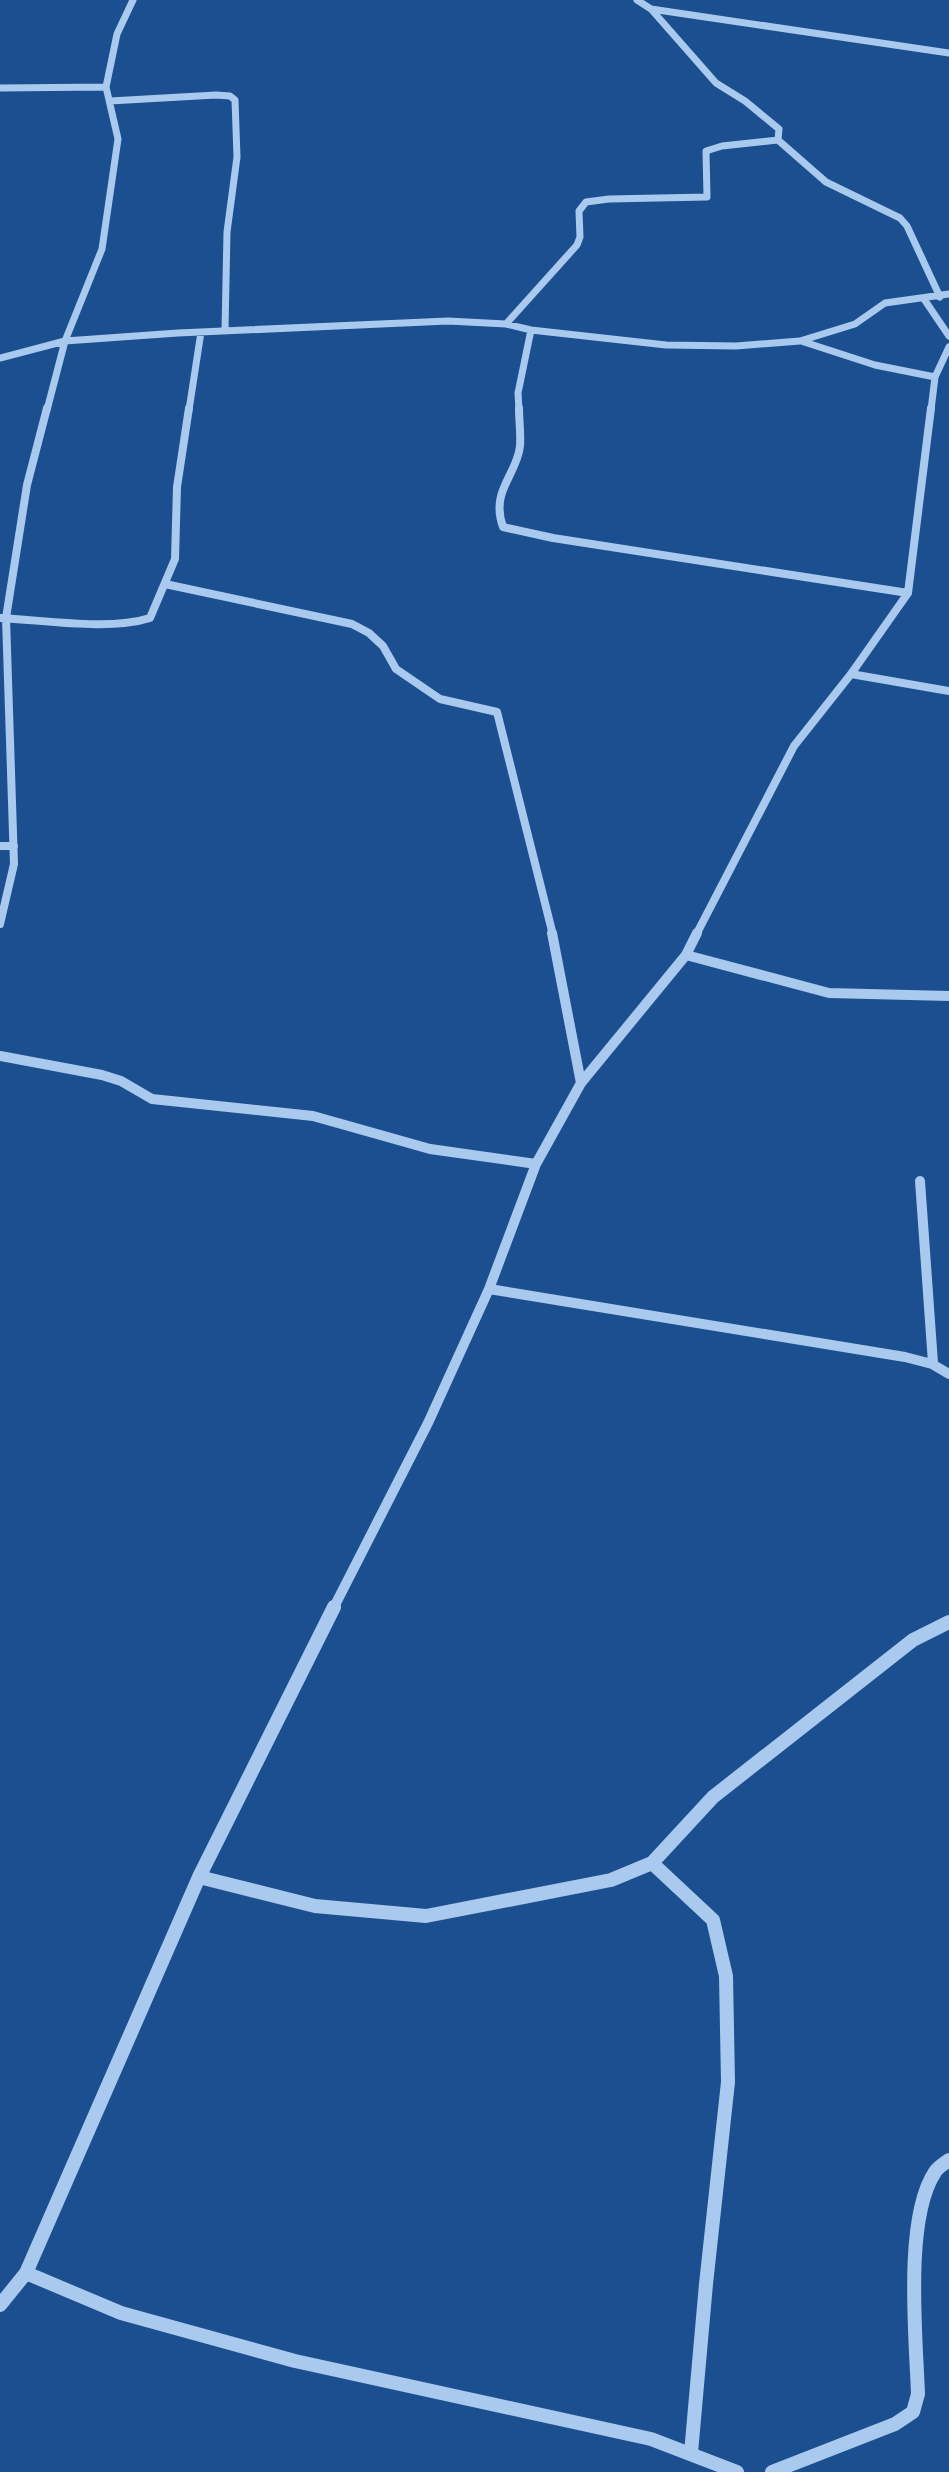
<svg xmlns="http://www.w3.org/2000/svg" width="949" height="2472" font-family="Ubuntu,sans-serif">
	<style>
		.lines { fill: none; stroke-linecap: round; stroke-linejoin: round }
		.minor-far3 { stroke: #a9c9ee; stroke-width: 7 }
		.minor-far2 { stroke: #a9c9ee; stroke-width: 8 }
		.minor-far1 { stroke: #a9c9ee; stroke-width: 10 }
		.minor { stroke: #a9c9ee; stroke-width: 14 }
	</style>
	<rect width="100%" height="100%" fill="#1b4f8f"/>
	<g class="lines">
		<!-- minor-far3 -->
		<path class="minor-far3" d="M637 0 651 9 716 83 745 101 779 129 778 140 826 182 900 218 907 226 940 297
			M651 9 949 53
			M0 88 106 87
			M110 101 216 95 230 96 235 100 237 157 227 232 225 330
			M924 299 949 336
			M506 324 577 245 580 237 579 211 586 202 609 199 707 197 706 151 722 146 778 140
			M801 341 875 365 935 377
			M0 358 65 341 178 333 448 321 506 324 531 330 666 345 736 346 800 341 855 324 885 303 949 294
			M47 410 65 341 102 249 118 139 106 87 117 34 133 0
			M189 410 201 332
			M519 410 518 393 531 330
			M931 410 935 377 949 347"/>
		<!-- minor-far2 -->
		<path class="minor-far2" d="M519 408C519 421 521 434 520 446 517 475 490 491 503 527L553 538 908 593
			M165 584 352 624 369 633 383 646 396 669 440 699 497 712 553 935
			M0 618C44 620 109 631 150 618L175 559 177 487 189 408
			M851 674 949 691
			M0 846H14
			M0 924 14 864 6 618 27 485 47 408
			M696 935 794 746 851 674 908 593 931 408"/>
		<!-- minor-far1 -->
		<path class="minor-far1" d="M552 933 581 1083
			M686 955 829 993 949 996
			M0 1056 102 1075 121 1081 152 1099 313 1116 430 1149 536 1164
			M920 1181 933 1363
			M489 1289 905 1357 932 1364 949 1374
			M333 1609 428 1423 489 1289 536 1164 581 1083 686 955 697 933"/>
		<!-- minor -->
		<path class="minor" d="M652 1863 713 1920 726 1976 728 2082 706 2284 691 2453
			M199 1877 315 1906 426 1916 611 1880 652 1863 713 1797 913 1640 949 1622
			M26 2273 121 2313 295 2361 651 2439 737 2472
			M0 2305 26 2273 199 1877 334 1607
			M772 2472 895 2424 913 2412 918 2394C916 2338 904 2218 935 2172 938 2167 944 2164 949 2160"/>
	</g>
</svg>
